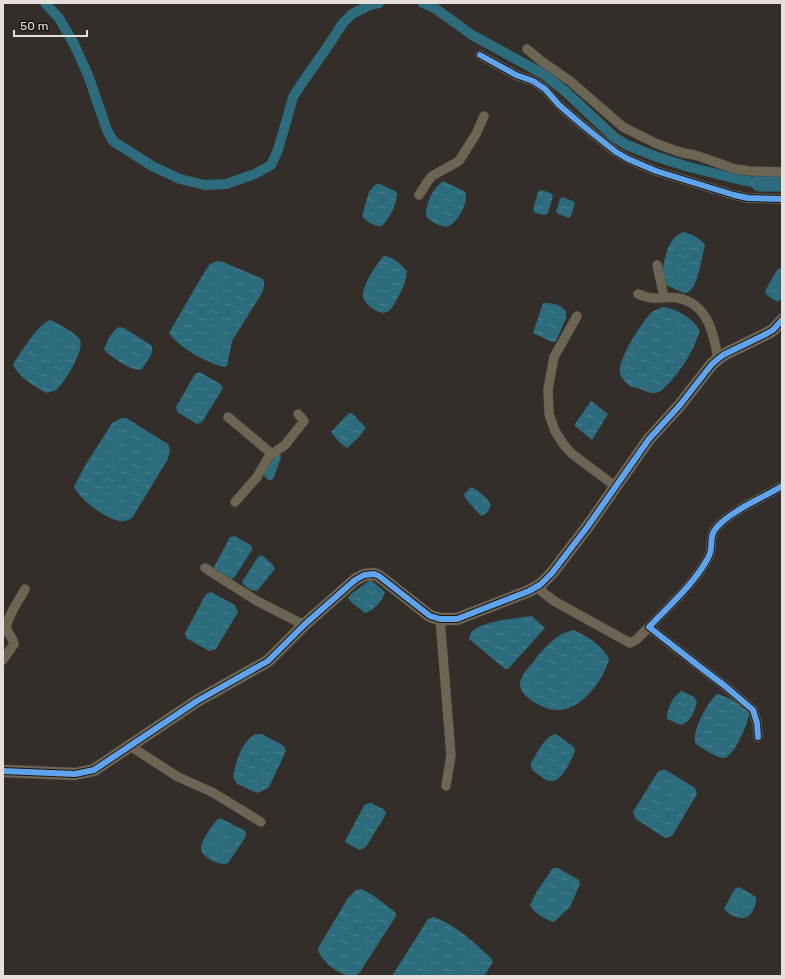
<svg xmlns="http://www.w3.org/2000/svg" width="785" height="979" font-family="Rubik,sans-serif">
	<style>
		.water { fill: url(#water-ripples) }
		.lines { fill: none; stroke-linecap: round; stroke-linejoin: round }
		.canal { stroke: #2d6c7c; stroke-width: 10 }
		.river { stroke: #2d6c7c; stroke-width: 17 }
		.street-casing { stroke: #4f4a47; stroke-width: 10 }
		.secondary-casing { stroke: #4f4a47; stroke-width: 13 }
		.street { stroke: #6c6553; stroke-width: 9 }
		.secondary { stroke: #6e6652; stroke-width: 12 }
		.cycleway-casing { stroke: #1b1613; stroke-width: 8 }
		.cycleway { stroke: #60a3ed; stroke-width: 6 }
	</style>
	<defs>
		<pattern id="water-ripples" width="26" height="14" patternUnits="userSpaceOnUse"><rect width="26" height="14" fill="#2d6c7c"/><path d="M2 4q2-2 4 0t4 0M15 11q2-2 4 0t4 0" fill="none" stroke="#4b818e"/></pattern>
	</defs>
	<rect width="100%" height="100%" fill="#332e2a"/>
	<!-- water -->
	<path class="water" d="M443 181 464 191C471 199 458 222 449 226 443 229 430 221 426 216 426 203 432 189 443 181Z
		M376 184H380L397 192C397 205 390 217 382 226 374 227 367 222 362 216L369 192Z
		M541 190 551 193 553 196 548 213 545 215 535 213 533 210 538 192Z
		M562 197 573 201 575 203 571 216 569 218 558 214 556 211 560 199Z
		M684 232C693 235 699 237 705 245 702 255 698 291 686 293 683 293 680 291 677 290 670 287 664 285 661 277 664 262 667 236 684 232Z
		M384 256C393 256 401 265 407 271 406 281 403 289 398 297 395 302 392 310 387 312 380 316 364 304 363 297 362 286 376 264 384 256Z
		M217 261 223 262 263 279C265 285 264 288 262 293L232 341 227 366 224 367C207 363 179 348 169 333L205 271 210 264Z
		M782 267V299L777 302 767 295 765 291 777 270Z
		M543 303C552 303 560 304 566 311V318L556 341 552 342 533 333Z
		M663 307C677 309 693 318 700 331 697 338 694 347 690 354 686 362 665 393 655 393 647 394 641 387 631 387 627 384 621 378 620 373 617 360 642 322 651 313 654 310 659 309 663 307Z
		M51 320C59 325 76 332 80 340 85 350 64 384 56 390 54 391 50 392 47 393 36 388 18 376 13 365L15 361C22 351 40 321 51 320Z
		M119 327 124 328 151 345C156 352 146 362 142 369 130 372 116 359 106 352L104 349C107 342 112 330 119 327Z
		M200 372 220 384 223 388 202 422 197 424 177 412 176 407 195 374Z
		M591 401 608 414 592 440 575 426V424Z
		M349 413H352L366 428 358 438 347 448 339 442 331 432Z
		M121 418H126L168 444 170 450 168 459 132 518C128 520 124 522 120 521 106 519 80 500 74 487L83 469 112 423Z
		M278 454 281 455V457L274 477 272 480H269L263 475 275 455Z
		M471 487C478 490 488 498 491 505 489 510 487 514 481 516L465 498 464 494Z
		M235 536 252 546V550L234 578 231 579 216 570 214 567 230 537Z
		M262 555 272 564 275 569 257 591C252 591 244 587 242 582L258 557Z
		M369 581H372L385 592C383 600 374 611 365 613L351 602 348 598 351 594Z
		M211 592 235 605 238 612 216 649 209 651 186 638 185 633 206 594Z
		M532 616 545 628 508 669H505L469 639C469 638 470 634 471 633 478 621 519 618 532 616Z
		M574 630C588 637 602 645 609 659 604 680 581 710 558 710 550 711 539 705 532 701 527 697 520 692 520 684 520 676 529 667 534 661 538 654 555 637 562 634 566 632 570 631 574 630Z
		M682 691 694 697 697 702C694 711 692 721 681 725L667 719C666 710 674 694 682 691Z
		M717 694C730 697 740 704 749 713 749 722 734 757 724 758 717 758 702 748 696 744 690 734 708 701 717 694Z
		M255 734H262L284 746 286 751 269 787 262 791 257 793 237 784 233 777C236 762 241 743 255 734Z
		M556 734 574 747 575 751C572 759 561 783 551 781 546 781 543 778 539 775 535 772 530 770 531 763 537 754 544 736 556 734Z
		M661 770H666L695 788 697 794 672 836 665 838 636 819 633 812 657 773Z
		M371 803 383 809 386 812 385 816 367 845 364 848 359 850 345 842 346 839 364 806 366 804Z
		M218 819H222L245 831 246 834 245 838 228 863C220 867 201 857 201 848 201 841 213 824 218 819Z
		M553 868H558L579 880 580 884 570 907 554 922C546 920 533 913 530 905L537 891Z
		M738 887 743 889 756 897C757 904 752 917 744 918 738 919 727 914 724 909L734 890Z
		M362 889 374 896 395 912 396 916 360 972C359 973 356 976 355 976 342 979 318 959 318 948L348 898 356 890Z
		M434 917C456 925 475 943 492 959L493 962 484 976H392L428 919Z"/>
	<g class="lines">
		<!-- canal -->
		<path class="canal" d="M45 3 59 18 74 44 88 75 107 130 113 141 152 166 180 179 205 185 226 184 255 174 271 165 278 150 293 97 302 83 326 49 343 23 352 14 370 5 379 3
			M423 3 436 9 472 35 545 75 566 92 614 137 627 145 657 157 689 167 741 180 759 183"/>
		<!-- river -->
		<path class="river" d="M759 183H782"/>
		<defs>
			<path id="street" d="M527 49 540 60 570 81 623 127 655 143 671 149 683 153 695 155 735 169 750 171 782 172
				M480 55 516 75 533 81 545 89 559 105 581 124 616 152 628 159 656 171 734 195 748 198 782 199
				M419 195 428 181 432 176 459 161 476 134 484 116
				M657 265 664 297
				M638 294C643 296 648 298 653 298 661 299 670 296 678 298 708 304 714 334 718 359
				M577 316 554 357 548 389 549 414 555 431 564 445 571 453 615 486
				M228 417 272 454
				M235 502 257 477 268 458 272 454 285 445 304 421 298 414
				M205 568 257 601 304 625
				M536 587 554 601 630 643 636 640 649 627
				M440 619 451 755 446 786
				M3 660 14 644C13 638 9 635 7 630 4 621 21 597 25 589
				M758 737 757 723 753 710 725 686 700 667 649 627C670 605 694 584 708 558 715 546 707 538 717 527 732 510 763 498 782 486
				M130 746 178 777 212 792 261 822"/>
			<path id="secondary" d="M3 771 75 774 94 770 197 701 268 661 304 625 355 580 364 575 374 574 379 576 430 616 440 619H457L529 591 540 585 552 573 588 526 649 439 680 405 712 364 723 355 766 334 773 330 782 320"/>
		</defs>
		<!-- street casing -->
		<use href="#street" class="street-casing"/>
		<!-- secondary casing -->
		<use href="#secondary" class="secondary-casing"/>
		<!-- street -->
		<use href="#street" class="street"/>
		<!-- secondary -->
		<use href="#secondary" class="secondary"/>
		<defs>
			<path id="cycleway" d="M480 55 516 75 533 81 545 89 559 105 581 124 616 152 628 159 656 171 734 195 748 198 782 199
				M758 737 757 723 753 710 725 686 700 667 649 627C670 605 694 584 708 558 715 546 707 538 717 527 732 510 763 498 782 486
				M3 771 75 774 94 770 197 701 268 661 304 625 355 580 364 575 374 574 379 576 430 616 440 619H457L529 591 540 585 552 573 588 526 649 439 680 405 712 364 723 355 766 334 773 330 782 320"/>
		</defs>
		<!-- cycleway casing -->
		<use href="#cycleway" class="cycleway-casing"/>
		<!-- cycleway -->
		<use href="#cycleway" class="cycleway"/>
	</g>
	<!-- border -->
	<rect width="785" height="979" fill="none" stroke="#e6deda" stroke-width="8"/>
	<!-- scale -->
	<path d="M14 30v6h73v-6" fill="none" stroke="#e6deda" stroke-width="2"/>
	<text x="20" y="30" font-size="12" fill="#e6deda" stroke="#1b1613" stroke-width="3" paint-order="stroke">50 m</text>
</svg>
